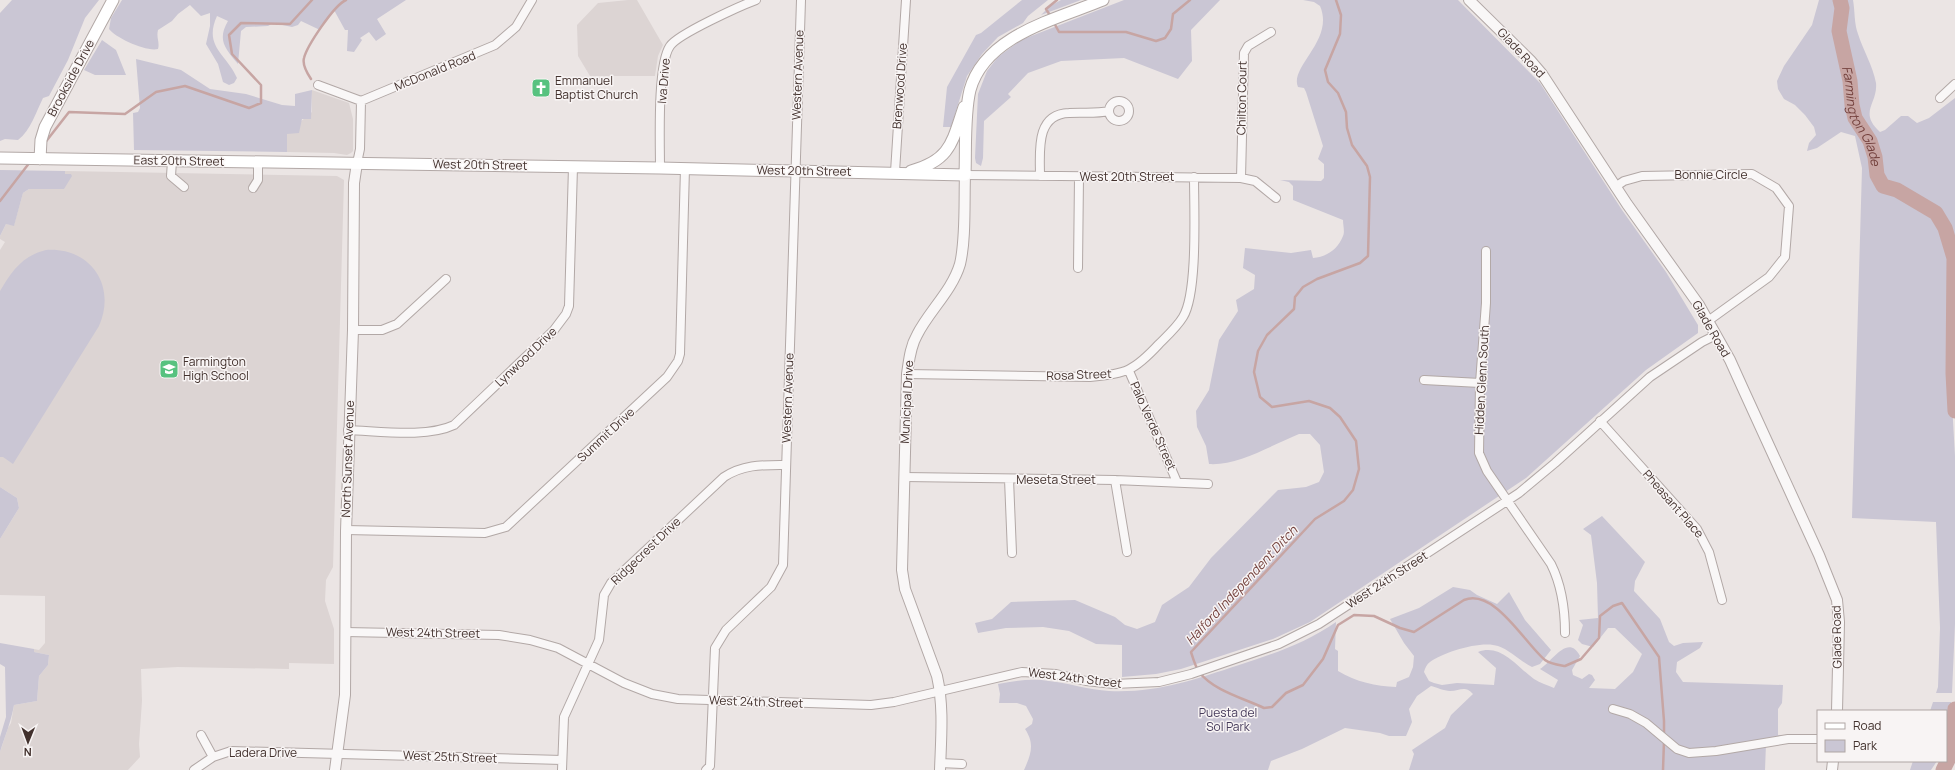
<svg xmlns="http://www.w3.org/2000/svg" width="1955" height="770" font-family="Manrope,sans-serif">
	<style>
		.built { fill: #dcd4d3 }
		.green { fill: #cac6d4 }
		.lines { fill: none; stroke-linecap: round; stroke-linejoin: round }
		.stream { stroke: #c7a5a3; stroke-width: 2.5 }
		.river { stroke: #c7a5a3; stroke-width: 15 }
		.minor-casing { stroke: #b2a8a6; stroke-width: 10 }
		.tertiary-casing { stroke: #b2a8a6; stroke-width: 12 }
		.secondary-casing { stroke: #b2a8a6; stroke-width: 13 }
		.minor { stroke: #f9f7f7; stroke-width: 8 }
		.tertiary { stroke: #f9f7f7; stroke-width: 10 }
		.secondary { stroke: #fff; stroke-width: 11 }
		.labels { text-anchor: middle; stroke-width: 3; stroke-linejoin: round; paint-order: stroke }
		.street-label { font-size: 12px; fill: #42312d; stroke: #f8f4f4 }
		.poi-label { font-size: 12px; fill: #42312d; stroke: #f8f4f4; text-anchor: start }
		.park-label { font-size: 12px; fill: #473c5c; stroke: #f8f4f4 }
		.water-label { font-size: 13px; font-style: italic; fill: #723f3b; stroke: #f8f4f4 }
	</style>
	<rect width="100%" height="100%" fill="#ebe5e4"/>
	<!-- built -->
	<path class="built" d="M628 0H637L663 45 658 56 655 76H590L578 56 577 25 598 3Z
		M312 90 349 103 353 119V151L351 153 347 155 334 153 287 152V133L312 112Z
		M65 171 337 176 344 180 333 567 326 580 325 601 334 629V664L289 663V669L178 667 141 669 142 701 139 744 140 757 128 770H0V752L8 728 11 723 14 705 37 701 39 676 48 665 49 655 34 652V649L39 650 45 643V596L0 595V539L19 508 17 498 0 487V250L5 242 0 239V236L6 224 14 225 23 193 29 189H64Z"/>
	<!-- green -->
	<path class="green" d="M12 0H99L85 18 68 60 49 96 43 98C36 112 31 130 18 140L5 139 0 141V13Z
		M122 0H406L377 19 386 34 376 41 369 32 360 38 362 40 354 52 347 51 348 30H345L334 10 320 30 301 21 298 25 292 27 273 23 268 26 246 27 241 31 238 64C225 48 217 40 228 21L217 16C203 47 227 54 237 78L234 83 229 85 223 82 218 64 206 44 210 26V13L201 16 190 5 178 14 172 21 158 30C156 38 160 42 158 49 146 52 116 38 109 29L111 18Z
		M1022 0H1048L1028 16 1023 23 998 37 982 54 967 76 951 127H943L947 87 976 35 981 33Z
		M1061 0H1081L1041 15 1050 6Z
		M1124 0H1220L1191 30 1192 61 1178 79 1124 58 1061 61 1028 73 1008 94 1011 97 984 121 983 158 981 166 976 163 975 158 978 94 987 71 998 57 1021 40Z
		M1303 0H1458L1540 83 1622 210 1666 272 1698 325V333L1646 370 1526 478 1310 622 1273 639 1181 669 1156 674 1122 677V645L1096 644 1069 631 1043 627 1006 628 978 633 975 623 992 619 1011 602 1075 600 1115 617 1125 625 1137 629 1155 622 1162 605 1189 587 1211 558 1278 490 1306 487 1319 482 1324 472 1320 445 1310 434H1299C1272 445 1237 466 1209 464L1206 446 1197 427 1196 411 1209 390 1219 340 1238 311 1236 300 1254 289 1255 275 1243 268 1245 248 1291 253 1311 250 1313 258C1327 257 1338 249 1343 236 1345 232 1343 225 1343 220L1293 200V186L1289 182 1280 180 1321 181 1324 178V164L1318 159 1323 146 1306 92 1304 88 1298 87C1289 67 1335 40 1320 6L1314 2Z
		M1819 0H1838L1839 8 1836 32 1846 74 1852 115 1871 154 1874 181 1883 190 1896 194 1929 212 1944 232 1950 257 1952 322 1950 368 1955 456V624L1952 693H1936L1938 687 1940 628 1936 522 1852 518 1862 168 1855 136 1841 132 1817 148 1807 151 1809 143 1816 135 1814 127 1805 115 1795 105 1784 99 1778 89 1777 81 1784 66 1812 25Z
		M1843 0H1853C1855 11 1854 24 1858 34 1863 50 1873 66 1876 83 1878 104 1858 112 1880 132L1885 130 1901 116H1908L1917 123 1929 118 1955 98V253L1948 228 1937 212 1886 183 1878 173 1876 154 1870 138 1858 117 1855 106 1851 75 1842 35 1844 9Z
		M102 40 116 50 126 75H95L84 70Z
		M136 59 181 70 210 89 246 94 282 105 295 106V94L312 90 311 119H302L299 133 287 134V152L134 150 133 113 138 112 140 108Z
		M0 170 65 171V174H71L72 176 64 189H29L23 193 14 226 6 224 0 236Z
		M46 250C90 247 117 285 99 326L13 464 3 457H0V291C12 271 22 256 46 250Z
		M0 487 17 498 19 508 0 539Z
		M1602 516 1645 562 1635 581 1634 591 1660 619 1669 642 1674 646 1683 643 1703 642 1700 648 1677 662 1676 672 1683 682 1783 685 1782 703 1778 709V735H1818L1766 744 1765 770H1409L1414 754 1412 750 1445 728 1451 715 1473 694C1465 685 1460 691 1450 691 1444 691 1436 687 1431 686L1417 696 1409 709 1412 722 1406 736H1389L1380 733 1345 728 1302 749 1271 761 1268 770H1024C1031 754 1035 744 1025 729L1032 724 1033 719 1026 706 1017 703H999L1000 694 998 684C1015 681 1032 678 1049 681 1069 683 1089 690 1109 691 1158 693 1193 680 1239 665 1273 654 1306 643 1336 622L1335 649 1338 651V671C1356 682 1376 686 1396 687L1397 682 1409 677 1413 667 1414 656 1404 643 1390 619 1419 608 1453 587 1470 590 1477 595 1497 604 1509 592 1525 620 1551 650 1540 664 1532 667C1520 661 1510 650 1498 646 1482 640 1443 652 1430 662 1427 664 1425 668 1424 672L1429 681 1434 683 1442 685 1457 683 1494 685 1496 668 1478 652C1501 643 1517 667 1534 679 1540 683 1548 685 1554 688L1558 680 1540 669C1552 662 1568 633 1580 656L1572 670 1573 675 1582 679 1589 674 1592 675 1595 680 1589 688 1615 689 1633 672 1642 654 1615 628H1608L1593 647 1582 644 1578 640 1583 625 1579 620 1598 618 1597 583 1591 535 1583 529Z
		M0 643 34 649V652L49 655 48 665 39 676 37 701 14 705C11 722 5 736 0 752V737L6 717 5 667 0 664Z
		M1933 702H1951V715L1946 742V711H1930Z
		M1913 761H1937L1931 770H1910Z"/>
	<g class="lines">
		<!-- stream -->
		<path class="stream" d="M1336 0 1341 15 1340 34 1325 70 1328 82 1338 93 1346 112 1347 128 1352 145 1367 166 1370 177 1368 256 1360 263 1317 279 1303 287 1295 297 1294 309 1267 335 1258 351 1254 372 1260 397 1272 407 1309 401 1330 408 1340 417 1356 441 1359 469 1353 490 1344 501 1315 519 1191 652C1193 658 1195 666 1199 672 1214 691 1243 698 1264 708L1272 707 1286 693 1303 685 1323 659 1338 625 1354 615 1374 616 1400 628 1414 632 1464 600C1495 588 1525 644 1545 660 1550 664 1559 665 1565 666L1581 659 1599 638 1600 616 1613 606 1622 603 1659 657 1664 721V736
			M1051 17 1046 9 1057 0
			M1053 21 1059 32H1126L1156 41 1165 38 1171 29 1173 14 1190 0
			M311 79C307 73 302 65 304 58 307 46 334 5 346 0
			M44 144 69 112 125 114 156 92 185 86 249 108 261 103V85L232 54 229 35 241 23 290 24 312 0
			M0 201 30 162
			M1663 770 1664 741"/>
		<!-- river -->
		<g class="river">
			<path id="s1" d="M1840 0 1842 8 1839 31 1850 81 1852 105 1855 118 1870 141 1875 157 1877 175 1883 186 1897 190 1936 213 1945 228 1954 258 1953 373 1955 411"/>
			<path d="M1943 770 1951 754 1955 709"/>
		</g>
		<defs>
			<path id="minor" d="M318 85 361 101 495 45 516 27 532 0
				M1940 98 1955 84
				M1109 111a10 10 0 1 1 20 0a10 10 0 1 1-20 0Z
				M172 161 171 176 184 187
				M357 163 360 149 361 101
				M660 168C660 142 657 65 670 46 678 34 740 6 756 0
				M895 172 906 0
				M965 175 1241 178 1255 181 1276 198
				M1040 176C1040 152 1035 114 1069 113 1082 112 1095 114 1109 111
				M1241 178 1244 53 1248 46 1271 32
				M1615 187 1624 181 1642 176 1752 174 1776 188 1789 206 1785 257 1769 277 1708 321
				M253 188 258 180V163
				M1486 251V303L1480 383 1479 453 1487 471 1551 564C1561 584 1565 610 1565 633
				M1078 268 1079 177
				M353 330H382L397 324 446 279
				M1129 371 1177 482
				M907 374 1090 377C1126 374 1134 371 1159 344 1167 336 1177 327 1183 317 1198 293 1194 208 1194 177
				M1424 380 1480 383
				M1600 421 1697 529 1709 552 1722 600
				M348 430C379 431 427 438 454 425L554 330 566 314 569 306 573 167
				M904 477 1115 480 1208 484
				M1009 479 1012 553
				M1115 480 1127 552
				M346 530 485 533 506 527 667 377 678 361 680 354 685 168
				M345 632 499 635 530 640 558 648 624 683 652 694 678 699 871 705 894 702 1022 672 1056 674 1086 681 1114 684 1159 682 1191 674 1279 644 1319 624 1519 493 1555 463 1650 377 1702 342 1716 335
				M1613 709 1630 714 1646 723 1677 749 1689 753 1716 751 1788 739H1818
				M201 735 213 757
				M940 763 962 764
				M194 770 213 757 231 751 562 760
				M562 770 564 717 599 640 604 595 611 583 724 477C744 464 763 465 786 465
				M706 770 710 766 715 648 726 630 771 587 783 565 801 0"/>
			<path id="tertiary" d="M1469 0 1530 60 1542 74 1627 204 1699 305 1730 360 1744 391 1819 555 1837 600 1839 622 1837 711
				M335 770 345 695 346 531 353 330 354 183 357 163
				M940 770C941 739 944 707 937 676L905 589 902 570 907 374C909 361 910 347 917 335 929 311 952 291 960 264 966 239 964 202 965 175
				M1832 770 1833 761"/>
			<path id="secondary" d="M0 158 660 168 965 175C966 149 964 115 970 90 985 35 1057 19 1103 0
				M40 159 41 140 45 127 113 0
				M911 171C951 160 952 142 964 107"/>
		</defs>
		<!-- minor casing -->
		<use href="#minor" class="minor-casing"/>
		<!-- tertiary casing -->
		<use href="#tertiary" class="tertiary-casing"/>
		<!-- secondary casing -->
		<use href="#secondary" class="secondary-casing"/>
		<!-- minor -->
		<use href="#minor" class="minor"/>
		<!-- tertiary -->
		<use href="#tertiary" class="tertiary"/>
		<!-- secondary -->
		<use href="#secondary" class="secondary"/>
	</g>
	<!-- icons -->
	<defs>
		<symbol id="church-square" viewBox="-11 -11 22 22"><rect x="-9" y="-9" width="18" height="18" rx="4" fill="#57c27f" stroke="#f8f4f4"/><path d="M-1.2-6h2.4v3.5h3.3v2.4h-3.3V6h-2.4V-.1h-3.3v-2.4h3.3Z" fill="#fff"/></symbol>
		<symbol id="school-square" viewBox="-11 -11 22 22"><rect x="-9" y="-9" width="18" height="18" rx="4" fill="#57c27f" stroke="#f8f4f4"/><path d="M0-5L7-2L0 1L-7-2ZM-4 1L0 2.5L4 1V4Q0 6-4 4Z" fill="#fff"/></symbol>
	</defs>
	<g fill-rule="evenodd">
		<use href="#church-square" x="530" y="77" width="22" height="22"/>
		<use href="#school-square" x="158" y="358" width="22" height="22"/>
	</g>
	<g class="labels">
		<!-- street labels -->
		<g class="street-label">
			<text transform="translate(1521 53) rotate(47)" y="4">Glade Road</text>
			<text transform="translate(435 71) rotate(-22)" y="4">McDonald Road</text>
			<text transform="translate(798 75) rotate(-88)" y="4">Western Avenue</text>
			<text transform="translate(71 78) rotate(-62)" y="4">Brookside Drive</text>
			<text transform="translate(664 81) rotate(-85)" y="4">Iva Drive</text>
			<text transform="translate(900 86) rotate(-86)" y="4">Brenwood Drive</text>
			<text transform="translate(1242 98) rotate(-89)" y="4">Chilton Court</text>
			<text transform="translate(179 161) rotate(1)" y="4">East 20th Street</text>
			<text transform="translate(480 165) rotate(1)" y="4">West 20th Street</text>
			<text transform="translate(804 171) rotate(1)" y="4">West 20th Street</text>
			<text x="1711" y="179">Bonnie Circle</text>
			<text x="1127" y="181">West 20th Street</text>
			<text transform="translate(1711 329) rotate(60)" y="4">Glade Road</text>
			<text transform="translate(526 357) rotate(-44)" y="4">Lynwood Drive</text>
			<text transform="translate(1079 375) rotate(-2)" y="4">Rosa Street</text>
			<text transform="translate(1482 380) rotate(-87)" y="4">Hidden Glenn South</text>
			<text transform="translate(788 398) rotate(-88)" y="4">Western Avenue</text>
			<text transform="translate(907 402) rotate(-87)" y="4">Municipal Drive</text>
			<text transform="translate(1153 426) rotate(66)" y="4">Palo Verde Street</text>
			<text transform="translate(606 435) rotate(-43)" y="4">Summit Drive</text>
			<text transform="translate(348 459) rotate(-88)" y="4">North Sunset Avenue</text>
			<text x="1056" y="484">Meseta Street</text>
			<text transform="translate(1673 504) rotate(49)" y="4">Pheasant Place</text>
			<text transform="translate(646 551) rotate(-44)" y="4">Ridgecrest Drive</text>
			<text transform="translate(1387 580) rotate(-33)" y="4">West 24th Street</text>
			<text transform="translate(433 633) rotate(1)" y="4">West 24th Street</text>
			<text transform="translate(1837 637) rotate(-91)" y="4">Glade Road</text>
			<text transform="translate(1075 678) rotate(7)" y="4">West 24th Street</text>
			<text transform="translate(756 702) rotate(2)" y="4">West 24th Street</text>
			<text x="263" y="757">Ladera Drive</text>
			<text transform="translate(450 757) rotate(2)" y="4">West 25th Street</text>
		</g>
		<!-- poi labels -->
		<g class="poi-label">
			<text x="555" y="85">Emmanuel<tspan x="555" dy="14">Baptist Church</tspan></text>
			<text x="183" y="366">Farmington<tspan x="183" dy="14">High School</tspan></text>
		</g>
		<!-- park labels -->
		<g class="park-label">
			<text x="1228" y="717">Puesta del<tspan x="1228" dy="14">Sol Park</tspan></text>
		</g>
		<!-- water labels -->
		<g class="water-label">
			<text dy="5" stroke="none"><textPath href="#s1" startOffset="120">Farmington Glade</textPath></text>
			<text transform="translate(1241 585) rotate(-47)" y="5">Halford Independent Ditch</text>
		</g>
	</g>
	<!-- legend -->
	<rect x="1817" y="710" width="130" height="52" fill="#f8f4f4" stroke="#afa6a4"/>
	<rect x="1825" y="723" width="20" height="6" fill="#ffffff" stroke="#afa6a4"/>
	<text x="1853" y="730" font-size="12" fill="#42312d">Road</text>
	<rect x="1825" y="740" width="20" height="12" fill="#cac6d4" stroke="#afa6a4"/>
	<text x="1853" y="750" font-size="12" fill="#42312d">Park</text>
	<!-- north arrow -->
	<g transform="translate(28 742) rotate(181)" stroke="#f8f4f4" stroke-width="3" paint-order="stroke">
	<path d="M0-3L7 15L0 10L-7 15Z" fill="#42312d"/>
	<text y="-6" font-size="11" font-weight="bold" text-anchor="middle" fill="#42312d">N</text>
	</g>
</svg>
